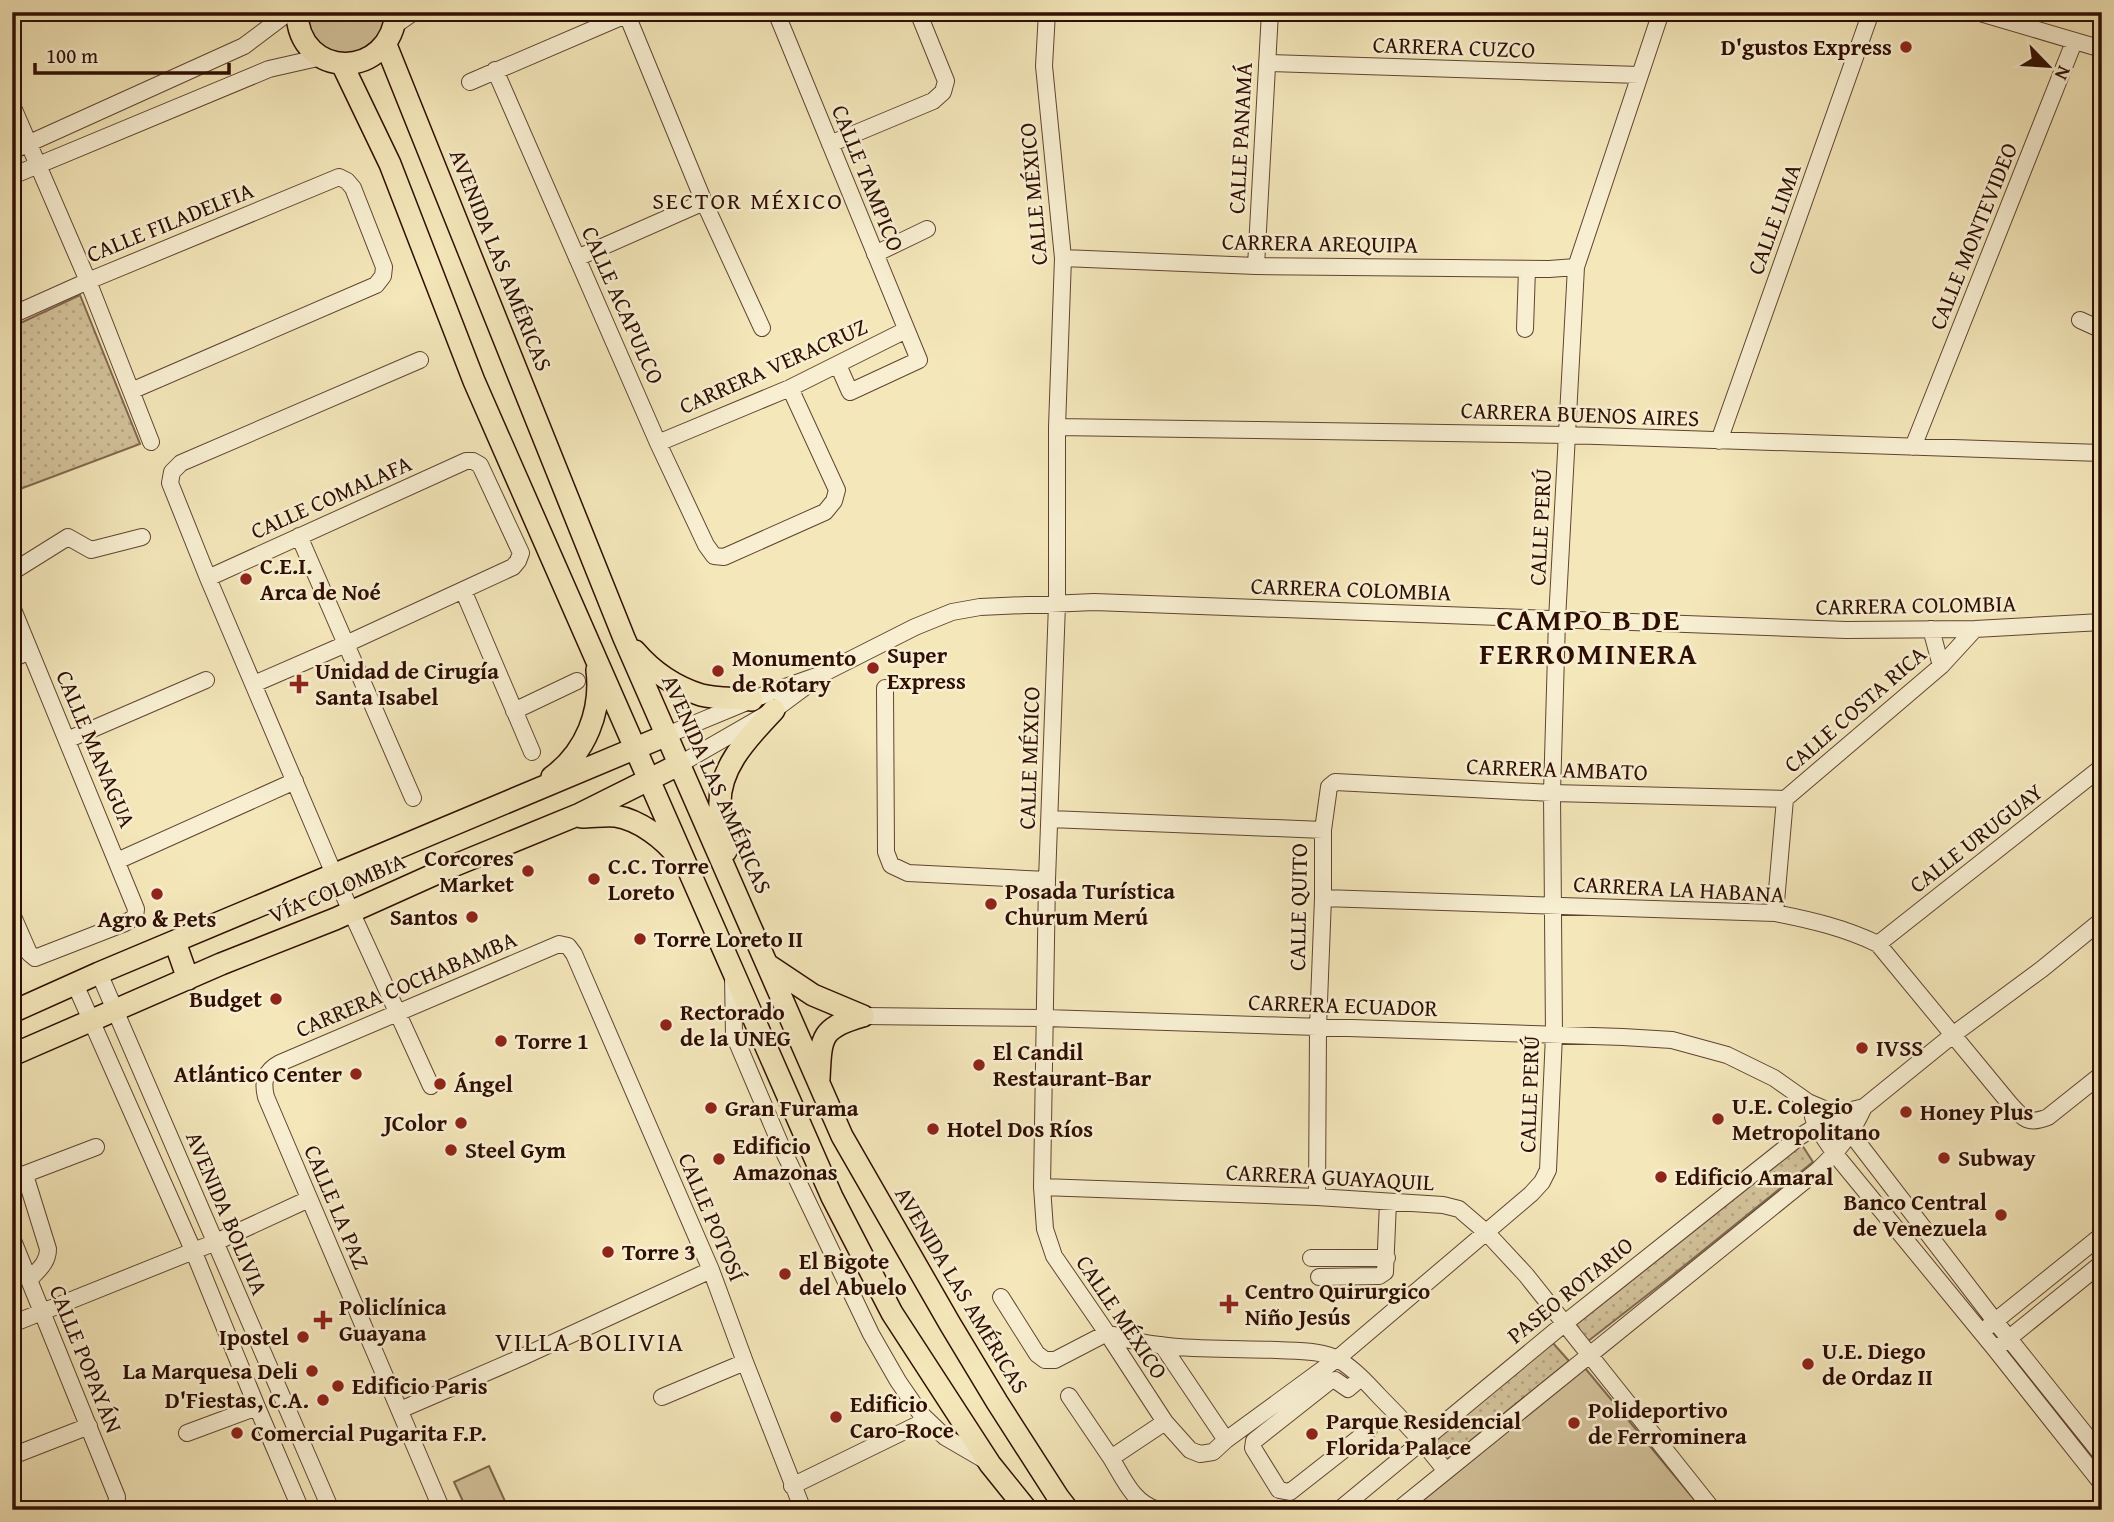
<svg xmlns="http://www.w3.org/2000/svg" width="2114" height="1522" font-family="'Gentium Book Plus',serif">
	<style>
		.park { fill: url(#park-dots); stroke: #81684f; stroke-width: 2 }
		.garden { fill: #d3c29b; stroke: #81684f; stroke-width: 2 }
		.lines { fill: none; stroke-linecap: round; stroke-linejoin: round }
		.minor-casing { stroke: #604431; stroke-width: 18 }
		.major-casing { stroke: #2f0e03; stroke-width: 24 }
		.minor { stroke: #f8efd2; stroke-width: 16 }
		.major { stroke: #f4e7ba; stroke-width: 21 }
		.poi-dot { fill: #8f2418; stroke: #f8efd2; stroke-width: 2.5 }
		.labels { text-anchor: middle; stroke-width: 5; stroke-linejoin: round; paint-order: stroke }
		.street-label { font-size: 23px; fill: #2f0e03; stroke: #f8efd2 }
		.poi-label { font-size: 23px; font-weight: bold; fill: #2f0e03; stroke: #f8efd2; text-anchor: start }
		.neighbourhood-label { font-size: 24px; letter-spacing: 2px; fill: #2f0e03; stroke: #f8efd2 }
		.quarter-label { font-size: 26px; letter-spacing: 2px; fill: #2f0e03; stroke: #f8efd2 }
		.district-label { font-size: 30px; font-weight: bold; letter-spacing: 2px; fill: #2f0e03; stroke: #f8efd2 }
	</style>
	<defs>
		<pattern id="park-dots" width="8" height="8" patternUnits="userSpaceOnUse" patternTransform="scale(1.75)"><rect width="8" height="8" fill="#d3c29b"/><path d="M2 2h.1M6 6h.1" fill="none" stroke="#b5a684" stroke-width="1.8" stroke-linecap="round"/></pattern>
	</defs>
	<rect width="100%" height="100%" fill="#f4e7ba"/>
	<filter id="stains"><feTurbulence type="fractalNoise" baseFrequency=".00286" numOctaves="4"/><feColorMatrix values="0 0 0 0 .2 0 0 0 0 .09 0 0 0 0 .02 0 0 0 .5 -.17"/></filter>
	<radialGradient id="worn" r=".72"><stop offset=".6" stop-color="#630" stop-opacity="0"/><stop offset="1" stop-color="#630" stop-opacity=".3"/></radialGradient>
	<!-- park -->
	<path class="park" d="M80 295 140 444 12 492V327Z
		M1802 1145 1813 1162 1669 1278 1587 1342 1573 1327Z
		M1552 1342 1569 1361 1447 1460 1432 1441Z"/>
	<!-- garden -->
	<path class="garden" d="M307 12H388L382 36 361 53 335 54 323 47 314 38 309 26Z
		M1585 1368 1703 1510H1411Z
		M489 1466 509 1510H467L454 1482Z"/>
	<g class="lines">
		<defs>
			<path id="minor" d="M776 12 919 360 850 392 838 365
				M1047 12 1044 66 1063 258 1057 427V604L1047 880 1042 1187 1045 1229 1054 1256 1107 1333 1165 1422 1190 1450 1200 1454 1213 1452 1226 1440 1338 1358 1531 1194 1542 1182 1548 1170 1554 1035 1552 793 1557 620 1576 267 1661 12
				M1977 12 2102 49
				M627 15 704 202 762 328
				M394 26 414 12
				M1267 63 1639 75
				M495 70 658 443 706 545 714 556 724 557 825 512 834 501 837 490 790 388
				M470 82 633 12
				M12 105 88 281 151 442
				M830 144 933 101 943 92 946 81 918 12
				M12 151 244 46 289 12
				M12 176 269 69 322 57
				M875 254 927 229
				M577 258 704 202
				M1063 258 1256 266 1549 269 1576 267
				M1256 266 1270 12
				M12 315 88 281 339 177 347 181 353 188 384 267 383 276 376 285 131 391
				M2080 320 2102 330
				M1525 329 1527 269
				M420 360 181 463 172 472 170 483 208 578 334 874 431 1086
				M1057 427 1567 435 2102 453
				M1719 441 1871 12
				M658 443 790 388 906 330
				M1913 447 2074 42
				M299 536 413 798
				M12 572 68 537 91 550 142 537
				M208 578 466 461H473L480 465 521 553 518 561 513 567 346 644 254 684
				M463 590 532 752
				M12 607 136 909 135 917 125 923 35 958 29 953 12 914
				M1931 629 1941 666
				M12 659 30 651
				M885 688 886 852 891 865 908 873 1047 880
				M514 711 577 681
				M667 735 771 692 822 674 915 627 952 612 980 607 1094 602 1846 630 1975 629 2102 622
				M67 740 206 680
				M680 764 774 710 809 684
				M1050 819 1323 830
				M117 861 295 781
				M1323 898 1775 913C1811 920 1845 928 1878 944L2010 1104C2023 1119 2029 1125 2048 1117L2102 1074
				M1775 913 1785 799 1941 666 1975 629
				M1878 944 2102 767
				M99 973 331 1510
				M733 976 734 1035 782 1148 871 1334 898 1381 920 1413 945 1437 988 1462
				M75 984 193 1250 257 1407 301 1510
				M863 1016 1046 1018 1623 1037 1672 1040 1727 1055 1774 1078 1808 1102 1836 1114 1995 1321 2102 1455
				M1813 1117 1816 1126 1835 1154 1995 1349 2102 1484
				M25 1175 48 1249C48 1263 38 1270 29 1280
				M12 1179 96 1147
				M1042 1187 1317 1197 1443 1205 1459 1209 1487 1233 1526 1275 1713 1510
				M1317 1197 1318 1028 1323 898V830L1329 787 1335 782 1552 793 1785 799
				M12 1238 117 1497 116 1506 113 1510
				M1311 1258H1387
				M1319 1277 1379 1276 1385 1272 1388 1202
				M1001 1297 1037 1354 1045 1360H1055L1107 1333C1157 1352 1223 1348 1277 1350 1295 1351 1324 1350 1339 1360 1354 1369 1367 1383 1379 1396 1403 1420 1425 1444 1446 1471
				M12 1324 216 1242 309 1199
				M1989 1326 2102 1235
				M2003 1343 2102 1263
				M1162 1345 1226 1440
				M1361 1378 1348 1389 1335 1380 1330 1381 1254 1441 1253 1448 1279 1490 1290 1492 1369 1430
				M1069 1396 1111 1458
				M662 1397 745 1362
				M400 1410 520 1358 711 1270
				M187 1433 257 1407
				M12 1456 89 1426
				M792 1486 927 1420
				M442 1510 266 1097C262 1081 265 1071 280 1063L559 944 568 946 574 954 711 1270 745 1362 803 1510
				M1158 1510C1133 1503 1124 1479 1111 1458L1165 1422
				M1339 1510 1565 1323 1799 1137 1836 1114 1864 1107 1954 1034 2042 969 2102 920
				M1398 1510 1817 1171C1840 1149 1851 1135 1864 1107"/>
			<path id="major" d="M297 12C298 80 391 81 396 12
				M386 45 624 638 842 1136 950 1324 997 1402 1058 1497 1068 1510
				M342 64 390 164 474 381 832 1197 892 1313 990 1464 1027 1510
				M635 651C652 671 676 687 701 695 717 699 735 698 752 700
				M552 777C586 752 602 711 597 670
				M582 817C593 817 605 815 615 816 640 820 664 839 679 858
				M726 851C725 836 721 822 720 807 718 767 749 737 774 710
				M175 942 188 979
				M768 965 813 995 863 1016
				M12 1012 99 973 667 735
				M12 1055 221 964 335 919 453 866 580 814 680 764
				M819 1079C821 1037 820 1028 863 1016"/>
		</defs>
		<!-- minor casing -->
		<use href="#minor" class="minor-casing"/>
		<!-- major casing -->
		<use href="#major" class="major-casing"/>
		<!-- minor -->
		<use href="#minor" class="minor"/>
		<!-- major -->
		<use href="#major" class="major"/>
	</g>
	<!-- markers -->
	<g class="poi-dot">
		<circle cx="1906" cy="47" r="7"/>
		<circle cx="246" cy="579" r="7"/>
		<circle cx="873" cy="668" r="7"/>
		<circle cx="718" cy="671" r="7"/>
		<path d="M295.5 673.5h7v7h7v7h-7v7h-7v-7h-7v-7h7z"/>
		<circle cx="528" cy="871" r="7"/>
		<circle cx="594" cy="879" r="7"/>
		<circle cx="157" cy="894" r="7"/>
		<circle cx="991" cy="904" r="7"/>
		<circle cx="472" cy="917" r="7"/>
		<circle cx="640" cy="939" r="7"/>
		<circle cx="276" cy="999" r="7"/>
		<circle cx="666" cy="1025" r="7"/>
		<circle cx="501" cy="1041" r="7"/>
		<circle cx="1862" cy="1048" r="7"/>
		<circle cx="979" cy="1065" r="7"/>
		<circle cx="356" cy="1074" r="7"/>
		<circle cx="440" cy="1084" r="7"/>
		<circle cx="711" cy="1108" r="7"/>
		<circle cx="1906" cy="1112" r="7"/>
		<circle cx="1718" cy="1119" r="7"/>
		<circle cx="461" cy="1123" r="7"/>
		<circle cx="933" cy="1129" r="7"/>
		<circle cx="451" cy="1150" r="7"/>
		<circle cx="1944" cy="1158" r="7"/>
		<circle cx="719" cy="1159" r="7"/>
		<circle cx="1661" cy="1177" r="7"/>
		<circle cx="2001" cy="1215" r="7"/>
		<circle cx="608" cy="1252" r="7"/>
		<circle cx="785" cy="1274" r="7"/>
		<path d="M1225.5 1293.5h7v7h7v7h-7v7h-7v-7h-7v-7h7z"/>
		<path d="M319.5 1309.5h7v7h7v7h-7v7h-7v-7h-7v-7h7z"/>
		<circle cx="303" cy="1337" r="7"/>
		<circle cx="1808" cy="1364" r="7"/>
		<circle cx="312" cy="1371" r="7"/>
		<circle cx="338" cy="1386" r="7"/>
		<circle cx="323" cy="1400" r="7"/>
		<circle cx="836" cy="1417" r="7"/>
		<circle cx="1574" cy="1423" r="7"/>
		<circle cx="237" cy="1433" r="7"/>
		<circle cx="1312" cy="1434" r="7"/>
	</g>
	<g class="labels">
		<!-- street labels -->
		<g class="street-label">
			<text transform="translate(1454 47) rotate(2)" y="8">CARRERA CUZCO</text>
			<text transform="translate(1240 138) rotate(-87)" y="8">CALLE PANAMÁ</text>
			<text transform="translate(868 178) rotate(68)" y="8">CALLE TAMPICO</text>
			<text transform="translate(1033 194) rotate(-95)" y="8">CALLE MÉXICO</text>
			<text transform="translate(1774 219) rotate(-70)" y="8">CALLE LIMA</text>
			<text transform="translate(170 222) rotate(-22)" y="8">CALLE FILADELFIA</text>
			<text transform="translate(1973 236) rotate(-68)" y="8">CALLE MONTEVIDEO</text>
			<text transform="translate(1320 243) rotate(1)" y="8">CARRERA AREQUIPA</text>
			<text transform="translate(501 260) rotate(68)" y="8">AVENIDA LAS AMÉRICAS</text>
			<text transform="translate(623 305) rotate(66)" y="8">CALLE ACAPULCO</text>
			<text transform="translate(773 366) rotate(-24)" y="8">CARRERA VERACRUZ</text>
			<text transform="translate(1580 414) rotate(2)" y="8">CARRERA BUENOS AIRES</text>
			<text transform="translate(331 497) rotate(-24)" y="8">CALLE COMALAFA</text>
			<text transform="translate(1540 527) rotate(-87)" y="8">CALLE PERÚ</text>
			<text transform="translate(1351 589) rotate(2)" y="8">CARRERA COLOMBIA</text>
			<text transform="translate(1916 605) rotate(-1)" y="8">CARRERA COLOMBIA</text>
			<text transform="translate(1855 709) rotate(-41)" y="8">CALLE COSTA RICA</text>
			<text transform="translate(96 749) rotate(67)" y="8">CALLE MANAGUA</text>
			<text transform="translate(1029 758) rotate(-88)" y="8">CALLE MÉXICO</text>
			<text transform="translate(1557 769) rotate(2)" y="8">CARRERA AMBATO</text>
			<text transform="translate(717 784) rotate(66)" y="8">AVENIDA LAS AMÉRICAS</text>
			<text transform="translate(1976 838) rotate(-38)" y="8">CALLE URUGUAY</text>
			<text transform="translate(337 888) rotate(-23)" y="8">VÍA COLOMBIA</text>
			<text transform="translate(1679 889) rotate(3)" y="8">CARRERA LA HABANA</text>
			<text transform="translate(1298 907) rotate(-89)" y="8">CALLE QUITO</text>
			<text transform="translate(406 984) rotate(-23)" y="8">CARRERA COCHABAMBA</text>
			<text transform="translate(1343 1005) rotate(2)" y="8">CARRERA ECUADOR</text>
			<text transform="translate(1529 1094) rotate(-88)" y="8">CALLE PERÚ</text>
			<text transform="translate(1330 1177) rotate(3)" y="8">CARRERA GUAYAQUIL</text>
			<text transform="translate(337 1207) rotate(67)" y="8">CALLE LA PAZ</text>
			<text transform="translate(227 1213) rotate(67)" y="8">AVENIDA BOLIVIA</text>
			<text transform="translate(712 1217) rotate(67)" y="8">CALLE POTOSÍ</text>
			<text transform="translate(962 1290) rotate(59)" y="8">AVENIDA LAS AMÉRICAS</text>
			<text transform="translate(1570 1290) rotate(-39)" y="8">PASEO ROTARIO</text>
			<text transform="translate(1122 1317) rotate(56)" y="8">CALLE MÉXICO</text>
			<text transform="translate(86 1359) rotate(68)" y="8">CALLE POPAYÁN</text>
		</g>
		<!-- poi labels -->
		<g class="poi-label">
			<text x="1892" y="55" text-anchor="end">D'gustos Express</text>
			<text x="260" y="574">C.E.I.<tspan x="260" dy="26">Arca de Noé</tspan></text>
			<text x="887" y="663">Super<tspan x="887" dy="26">Express</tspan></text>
			<text x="732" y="666">Monumento<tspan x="732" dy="26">de Rotary</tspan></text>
			<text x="315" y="679">Unidad de Cirugía<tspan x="315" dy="26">Santa Isabel</tspan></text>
			<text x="514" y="866" text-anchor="end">Corcores<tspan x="514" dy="26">Market</tspan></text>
			<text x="608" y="874">C.C. Torre<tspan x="608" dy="26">Loreto</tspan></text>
			<text x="1005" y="899">Posada Turística<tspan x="1005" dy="26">Churum Merú</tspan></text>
			<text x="458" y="925" text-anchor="end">Santos</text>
			<text x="157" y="927" text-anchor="middle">Agro &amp; Pets</text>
			<text x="654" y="947">Torre Loreto II</text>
			<text x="262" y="1007" text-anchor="end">Budget</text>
			<text x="680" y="1020">Rectorado<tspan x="680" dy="26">de la UNEG</tspan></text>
			<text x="515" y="1049">Torre 1</text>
			<text x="1876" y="1056">IVSS</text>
			<text x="993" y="1060">El Candil<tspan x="993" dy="26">Restaurant-Bar</tspan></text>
			<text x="342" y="1082" text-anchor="end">Atlántico Center</text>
			<text x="454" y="1092">Ángel</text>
			<text x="1732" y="1114">U.E. Colegio<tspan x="1732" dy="26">Metropolitano</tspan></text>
			<text x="725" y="1116">Gran Furama</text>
			<text x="1920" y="1120">Honey Plus</text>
			<text x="447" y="1131" text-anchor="end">JColor</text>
			<text x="947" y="1137">Hotel Dos Ríos</text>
			<text x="733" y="1154">Edificio<tspan x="733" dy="26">Amazonas</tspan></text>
			<text x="465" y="1158">Steel Gym</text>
			<text x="1958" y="1166">Subway</text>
			<text x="1675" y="1185">Edificio Amaral</text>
			<text x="1987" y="1210" text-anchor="end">Banco Central<tspan x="1987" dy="26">de Venezuela</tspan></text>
			<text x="622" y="1260">Torre 3</text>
			<text x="799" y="1269">El Bigote<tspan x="799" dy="26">del Abuelo</tspan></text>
			<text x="1245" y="1299">Centro Quirurgico<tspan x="1245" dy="26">Niño Jesús</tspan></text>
			<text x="339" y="1315">Policlínica<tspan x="339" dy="26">Guayana</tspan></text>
			<text x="289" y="1345" text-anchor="end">Ipostel</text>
			<text x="1822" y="1359">U.E. Diego<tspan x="1822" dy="26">de Ordaz II</tspan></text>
			<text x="298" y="1379" text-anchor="end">La Marquesa Deli</text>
			<text x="352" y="1394">Edificio Paris</text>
			<text x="309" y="1408" text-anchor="end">D'Fiestas, C.A.</text>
			<text x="850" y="1412">Edificio<tspan x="850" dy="26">Caro-Roce</tspan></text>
			<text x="1588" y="1418">Polideportivo<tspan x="1588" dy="26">de Ferrominera</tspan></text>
			<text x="1326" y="1429">Parque Residencial<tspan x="1326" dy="26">Florida Palace</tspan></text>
			<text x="251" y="1441">Comercial Pugarita F.P.</text>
		</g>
		<!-- neighbourhood labels -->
		<g class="neighbourhood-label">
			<text x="748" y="209">SECTOR MÉXICO</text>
		</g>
		<!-- quarter labels -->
		<g class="quarter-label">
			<text x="590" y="1351">VILLA BOLIVIA</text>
		</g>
		<!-- district labels -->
		<g class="district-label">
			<text x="1589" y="630">CAMPO B DE<tspan x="1589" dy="34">FERROMINERA</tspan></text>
		</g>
	</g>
	<!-- margin -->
	<rect width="2114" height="1522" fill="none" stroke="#f4e7ba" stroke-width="42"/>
	<rect x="14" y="14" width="2086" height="1494" fill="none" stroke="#2f0e03" stroke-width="3.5"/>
	<rect x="21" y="21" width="2072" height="1480" fill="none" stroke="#2f0e03" stroke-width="2"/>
	<!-- north arrow -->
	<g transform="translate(2048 66) rotate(115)" stroke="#f8efd2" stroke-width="5" paint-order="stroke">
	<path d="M0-5L12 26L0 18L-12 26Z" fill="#2f0e03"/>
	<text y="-10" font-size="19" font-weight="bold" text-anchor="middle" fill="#2f0e03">N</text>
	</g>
	<!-- scale -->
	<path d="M35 63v10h194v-10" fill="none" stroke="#2f0e03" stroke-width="3.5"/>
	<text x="46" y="63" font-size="21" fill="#2f0e03" stroke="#f8efd2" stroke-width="5" paint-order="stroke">100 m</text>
	<rect width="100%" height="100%" filter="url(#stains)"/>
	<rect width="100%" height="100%" fill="url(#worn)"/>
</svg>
